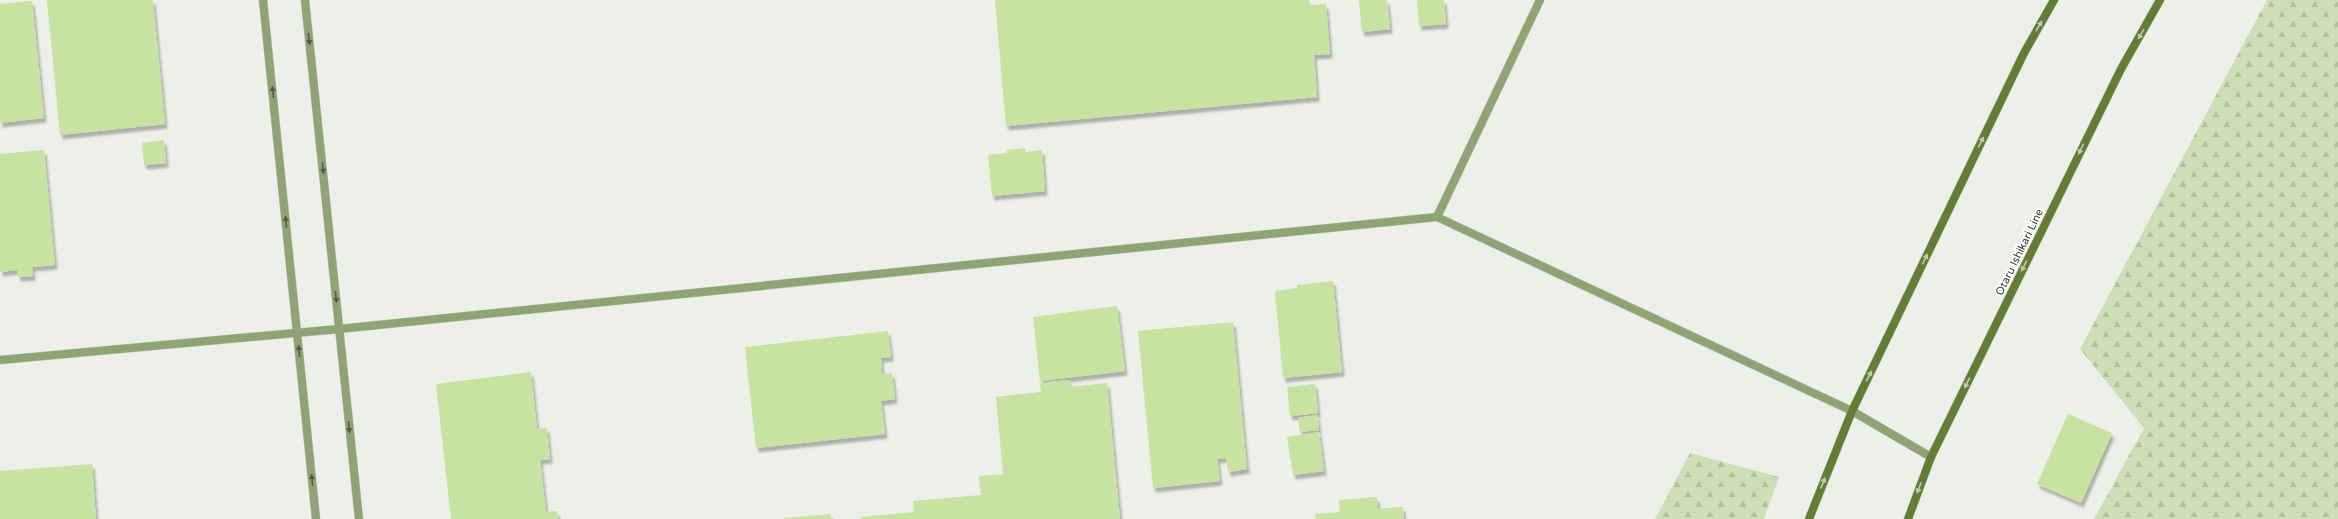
<svg xmlns="http://www.w3.org/2000/svg" width="2338" height="519" font-family="'Varela Round',sans-serif">
	<style>
		.forest { fill: url(#forest-firs) }
		.building { fill: #c8e2a2; filter: url(#shadow) }
		.lines { fill: none; stroke-linecap: round; stroke-linejoin: round }
		.minor-casing { stroke: #c8ccc5; stroke-width: 9 }
		.tertiary-casing { stroke: #c8ccc5; stroke-width: 9 }
		.secondary-casing { stroke: #c8ccc5; stroke-width: 9 }
		.minor { stroke: #90a375; stroke-width: 8 }
		.tertiary { stroke: #90a375; stroke-width: 8 }
		.secondary { stroke: #637d37; stroke-width: 8 }
		.oneway { fill: #c1cbaf }
		.oneway2 { fill: #545a4a }
		.labels { text-anchor: middle; stroke-width: 4; stroke-linejoin: round; paint-order: stroke }
		.street-label { font-size: 11px; fill: #3a3b38; stroke: #fff }
	</style>
	<defs>
		<pattern id="forest-firs" width="22" height="20" patternUnits="userSpaceOnUse"><rect width="22" height="20" fill="#cedfb7"/><path d="M5 1l3.5 6h-7zM16 11l3.5 6h-7z" fill="#b2c09e"/></pattern>
		<filter id="shadow"><feDropShadow dx="2.5" dy="4.5" stdDeviation="1" flood-color="#0004"/></filter>
	</defs>
	<rect width="100%" height="100%" fill="#ecf0e8"/>
	<!-- forest -->
	<path class="forest" d="M2267 0H2338V519H2094L2144 428 2080 349Z
		M1690 453 1779 477 1764 519H1655Z"/>
	<!-- building -->
	<path class="building" d="M47 0H153L165 124 60 135Z
		M995 0H1309L1310 5 1326 4 1330 54 1314 55 1317 97 1006 126Z
		M1359 0H1387L1390 29 1362 32Z
		M1417 0H1444L1446 24 1419 26Z
		M32 1 44 118 0 123V4Z
		M164 140 166 163 144 165 142 143Z
		M1025 148V152L1042 150 1045 191 992 196 988 155 1007 153V150Z
		M44 150 55 265 32 267 33 276 18 277 17 270 0 272V154Z
		M1333 281 1342 372 1283 378 1275 291 1297 288V285Z
		M1117 306 1125 371 1040 381 1033 317Z
		M1233 322 1247 469 1228 472 1226 458 1217 459 1220 481 1153 488 1138 331Z
		M888 331 891 357 881 358 882 374 892 373 895 399 881 401 885 434 756 448 745 347Z
		M531 372 537 429 547 428 550 459 540 460 546 512 557 511 558 519H451L436 384Z
		M1069 380 1070 387 1107 383 1120 519H861V517L914 512 913 501 981 495 979 476 1003 474 996 397 1041 392 1040 383Z
		M1315 384 1318 413 1290 416 1287 387Z
		M2068 414 2112 433 2081 503 2037 484Z
		M1317 415 1319 430 1300 432 1298 418Z
		M1319 432 1324 471 1293 475 1287 437Z
		M92 464 96 519H0V471Z
		M1377 497 1378 509 1403 507 1404 519H1316L1315 514 1340 512 1339 500Z
		M831 514V519H784V518Z"/>
	<g class="lines">
		<defs>
			<path id="minor" d="M1437 217 1540 0
				M0 360 339 329 1437 217 1852 411 1931 457"/>
			<path id="tertiary" d="M263 0 316 519
				M305 0 359 519"/>
			<path id="secondary" d="M1809 519 1852 411 2024 53 2054 0
				M1908 519 1931 457 2121 69 2160 0"/>
		</defs>
		<!-- minor casing -->
		<use href="#minor" class="minor-casing"/>
		<!-- tertiary casing -->
		<use href="#tertiary" class="tertiary-casing"/>
		<!-- secondary casing -->
		<use href="#secondary" class="secondary-casing"/>
		<!-- minor -->
		<use href="#minor" class="minor"/>
		<!-- tertiary -->
		<use href="#tertiary" class="tertiary"/>
		<!-- secondary -->
		<use href="#secondary" class="secondary"/>
	</g>
	<!-- one-way arrows -->
	<defs><path id="oneway-solid" d="M-6-.8H1V-3.2L6.5 0L1 3.2V.8H-6Z"/></defs>
	<g class="oneway">
		<use href="#oneway-solid" transform="translate(2039 26) rotate(-60)"/>
		<use href="#oneway-solid" transform="translate(2141 34) rotate(120)"/>
		<use href="#oneway-solid" transform="translate(1981 142) rotate(-64)"/>
		<use href="#oneway-solid" transform="translate(2081 149) rotate(116)"/>
		<use href="#oneway-solid" transform="translate(1925 259) rotate(-64)"/>
		<use href="#oneway-solid" transform="translate(2024 266) rotate(116)"/>
		<use href="#oneway-solid" transform="translate(1869 376) rotate(-64)"/>
		<use href="#oneway-solid" transform="translate(1967 383) rotate(116)"/>
		<use href="#oneway-solid" transform="translate(1823 483) rotate(-68)"/>
		<use href="#oneway-solid" transform="translate(1919 488) rotate(111)"/>
	</g>
	<g class="oneway2">
		<use href="#oneway-solid" transform="translate(309 39) rotate(84)"/>
		<use href="#oneway-solid" transform="translate(273 92) rotate(-96)"/>
		<use href="#oneway-solid" transform="translate(323 168) rotate(84)"/>
		<use href="#oneway-solid" transform="translate(286 222) rotate(-96)"/>
		<use href="#oneway-solid" transform="translate(336 297) rotate(84)"/>
		<use href="#oneway-solid" transform="translate(299 351) rotate(-96)"/>
		<use href="#oneway-solid" transform="translate(349 427) rotate(84)"/>
		<use href="#oneway-solid" transform="translate(312 480) rotate(-96)"/>
	</g>
	<g class="labels">
		<!-- street labels -->
		<g class="street-label">
			<text transform="translate(2019 252) rotate(-64)" y="4">Otaru Ishikari Line</text>
		</g>
	</g>
</svg>
